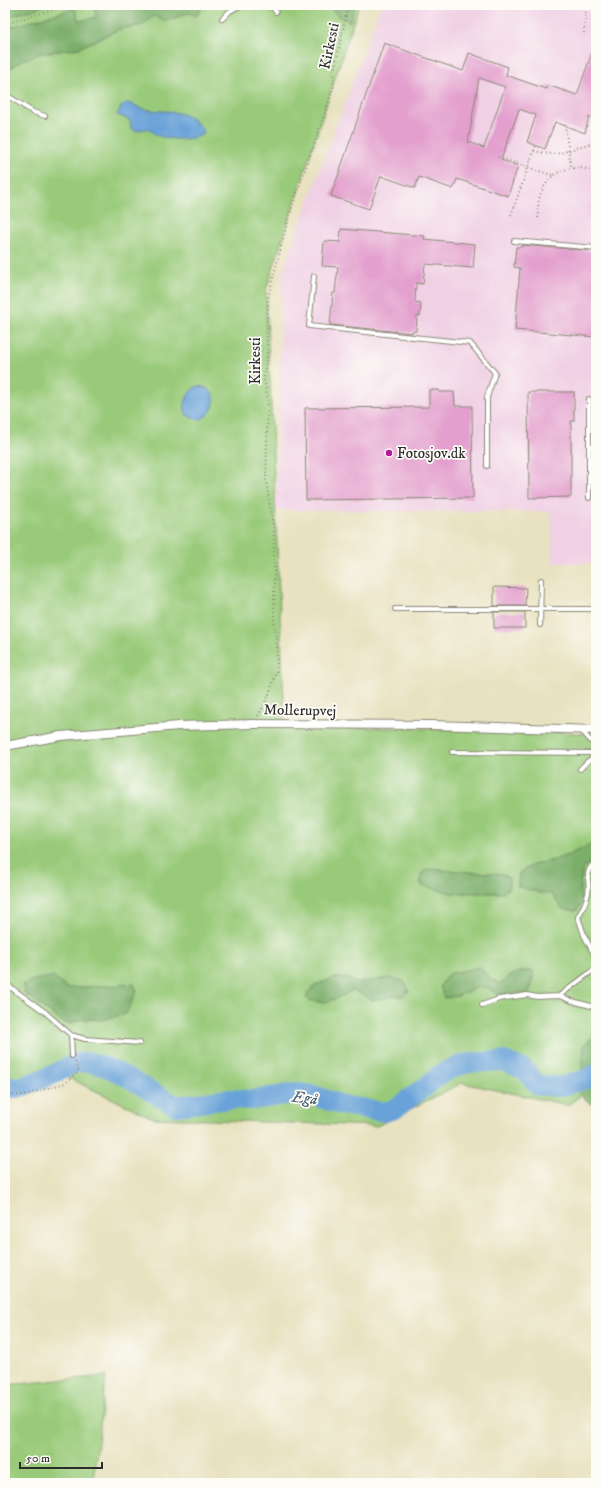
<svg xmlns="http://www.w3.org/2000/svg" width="601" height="1488" font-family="'IM FELL DW Pica',serif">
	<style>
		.built { fill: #f0d0e4 }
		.green { fill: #99ca79; stroke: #627a52 }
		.forest { fill: #7aae69; stroke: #526c4a }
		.water { fill: #69a2d8; stroke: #4a6682 }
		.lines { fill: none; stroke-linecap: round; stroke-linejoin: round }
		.river { stroke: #69a2d8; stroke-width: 20 }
		.building { fill: #e39fcd; fill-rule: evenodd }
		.lane-casing { stroke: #8a8676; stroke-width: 6 }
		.street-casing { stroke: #8a8676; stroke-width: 10 }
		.path { stroke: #8a8676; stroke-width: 2; stroke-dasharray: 1 3; stroke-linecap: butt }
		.lane { stroke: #fff; stroke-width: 4 }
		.street { stroke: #fff; stroke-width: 8 }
		.poi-dot { fill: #b5179e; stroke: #fdfcf7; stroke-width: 1.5 }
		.labels { text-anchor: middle; stroke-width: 3.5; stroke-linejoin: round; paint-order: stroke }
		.street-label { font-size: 15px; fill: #2b2b2b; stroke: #fdfcf7 }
		.poi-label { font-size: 15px; fill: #2b2b2b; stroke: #fdfcf7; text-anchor: start }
		.water-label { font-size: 16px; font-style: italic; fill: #445b70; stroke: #fdfcf7 }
	</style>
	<rect width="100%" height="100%" fill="#fdfcf7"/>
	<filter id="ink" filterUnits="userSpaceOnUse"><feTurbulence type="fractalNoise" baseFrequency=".025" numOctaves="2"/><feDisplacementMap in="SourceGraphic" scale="8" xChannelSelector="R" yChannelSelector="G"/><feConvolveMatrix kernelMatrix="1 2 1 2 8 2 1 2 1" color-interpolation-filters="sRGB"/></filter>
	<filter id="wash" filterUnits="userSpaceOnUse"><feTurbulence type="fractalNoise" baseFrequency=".012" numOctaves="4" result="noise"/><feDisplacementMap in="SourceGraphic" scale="16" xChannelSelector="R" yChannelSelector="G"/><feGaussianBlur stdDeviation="0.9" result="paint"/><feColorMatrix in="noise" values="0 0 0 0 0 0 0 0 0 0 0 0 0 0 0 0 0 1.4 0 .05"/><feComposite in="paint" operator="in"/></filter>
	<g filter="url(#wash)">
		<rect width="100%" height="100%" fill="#e8e2c0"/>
		<!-- built -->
		<path class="built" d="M381 5H596V563H553L551 512 276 510 282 273Z"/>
		<!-- green -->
		<path class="green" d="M5 5H359L266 290 285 727 405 728 517 730 596 734V1084L568 1105 462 1083 377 1126 153 1118 62 1075 5 1095Z
			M106 1376 93 1483H5V1385Z"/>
		<!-- forest -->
		<path class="forest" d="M5 5H47L5 18Z
			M94 5H200L201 8 197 16 188 13 165 22 154 16 143 25 120 29 79 48 39 54 23 60 11 68 7 67 5 69V29L75 8 79 21 96 17Z
			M327 5H355L350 22 340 17Z
			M596 839V860L584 867C582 874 580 883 580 890 581 901 585 901 576 911L562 909 552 894 540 893 518 887 519 873C530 864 540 863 554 860 566 856 587 848 596 839Z
			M427 869 502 874 509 878V888L503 893H450L421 885V874Z
			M480 967 490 978 500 984C507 975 521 969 533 971V978L529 994 516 993 498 995C482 980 476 990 460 995 455 997 449 997 444 998L440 986 448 974Z
			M53 977 67 988 134 984 137 991 126 1014 102 1020 82 1019 69 1024 62 1022 24 993 23 985 33 980Z
			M333 978H347L357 983 389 978 404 981 409 991 403 996H396L373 1000 352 990C339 999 321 1007 306 998L308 992 316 985Z
			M596 1034V1105L589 1103 577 1091 582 1072 584 1045Z"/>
		<!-- water -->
		<path class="water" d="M126 103C132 103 137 107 143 109 163 113 181 108 197 123 200 126 203 129 204 133 197 141 169 140 159 136 155 135 151 129 146 129 139 129 137 133 131 128L130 120 117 115 121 107Z
			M198 386C221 388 218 414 198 420L187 415C181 406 188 390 198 386Z"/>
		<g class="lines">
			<!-- river -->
			<path class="river" d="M5 1084 14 1088H19L52 1075 75 1063 90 1062 111 1069 132 1080 176 1106 229 1099 252 1100 297 1093 313 1095 341 1105 384 1112 395 1109 429 1084 438 1076 450 1069 468 1063 504 1061 525 1070 537 1085 559 1087 586 1079 596 1074"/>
		</g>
		<g id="blocks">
			<!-- building -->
			<path class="building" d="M384 43 463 71 469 53 508 67 506 75 546 89 547 85 577 95 595 44H596V120L589 117 585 133 555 122 545 149 527 142 536 115 519 109 501 160 518 166 508 196 457 179 453 189 419 177 415 188 381 176 369 209 331 196ZM479 78 505 87 484 148 468 142Z
				M341 229 425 236 424 239 475 244 473 268 425 264 423 284 416 283 415 302 421 303 420 316H417L416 331H412V333L330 325 333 293H335L338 267 322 266 324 241 340 242Z
				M522 245 596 251V337L515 330 520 268 514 267 516 247H522Z
				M429 390H439V392H454L455 406H472L473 498 306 500 305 408 429 407Z
				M528 392H574V421H571V497L529 498Z
				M494 587 526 588 525 606H494Z
				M494 612H525V628H494Z"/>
		</g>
	</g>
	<g filter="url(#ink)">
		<use href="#blocks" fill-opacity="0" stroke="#8a8676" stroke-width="1"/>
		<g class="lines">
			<defs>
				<path id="lane" d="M271 5 276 12
					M222 19 230 11 241 5
					M5 94 33 112 45 116
					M514 241 596 248
					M314 276 309 326 470 343 495 373 487 397V466
					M590 446H596
					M589 498V399
					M395 609H596
					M540 625 541 580
					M582 731 596 747
					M452 752 596 753
					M580 769 587 762 596 756
					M596 862C582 872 591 881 588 894 586 902 582 910 578 917L584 935 596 958
					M5 984 10 987 45 1012 71 1035 85 1039 140 1043
					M559 996 596 968
					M482 1005 499 999 527 995 537 997 559 996 572 1001 591 1006
					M71 1035 72 1056"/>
				<path id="street" d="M5 746 61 736 179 726 253 724 431 725 596 730"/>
			</defs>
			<!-- lane casing -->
			<use href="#lane" class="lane-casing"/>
			<!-- street casing -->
			<use href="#street" class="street-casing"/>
			<!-- path -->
			<path class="path" d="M5 24 41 13 73 5
				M584 33 586 5
				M565 125 571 168
				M534 151C540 152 547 154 553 154 568 153 581 144 596 143
				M498 157 554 176
				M511 215 536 145
				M538 218C538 210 538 200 541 193 551 169 573 163 596 172
				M258 716 268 697 277 670V647L274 619V531L266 480 268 400 264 379 267 354 266 322 269 294 289 216 334 86 333 75 347 11 352 5
				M5 1095H25L65 1083 77 1073 78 1070 75 1062"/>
			<!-- lane -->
			<use href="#lane" class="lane"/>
			<!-- street -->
			<use href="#street" class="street"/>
		</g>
	</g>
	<!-- markers -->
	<circle class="poi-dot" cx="389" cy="453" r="4"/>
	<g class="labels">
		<!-- street labels -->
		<g class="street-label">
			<text transform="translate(329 46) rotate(-78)" y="5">Kirkesti</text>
			<text transform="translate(255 361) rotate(-90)" y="5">Kirkesti</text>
			<text transform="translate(300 710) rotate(1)" y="5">Mollerupvej</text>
		</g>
		<!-- poi labels -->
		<g class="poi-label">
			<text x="397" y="458">Fotosjov.dk</text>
		</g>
		<!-- water labels -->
		<g class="water-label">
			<text transform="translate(305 1097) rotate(7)" y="6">Egå</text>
		</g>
	</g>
	<!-- margin -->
	<rect width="601" height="1488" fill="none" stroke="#fdfcf7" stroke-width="20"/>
	<!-- scale -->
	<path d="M20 1462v6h82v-6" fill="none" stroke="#2b2b2b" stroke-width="2"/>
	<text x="26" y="1462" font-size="12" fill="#2b2b2b" stroke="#fdfcf7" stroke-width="3" paint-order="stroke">50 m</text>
</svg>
